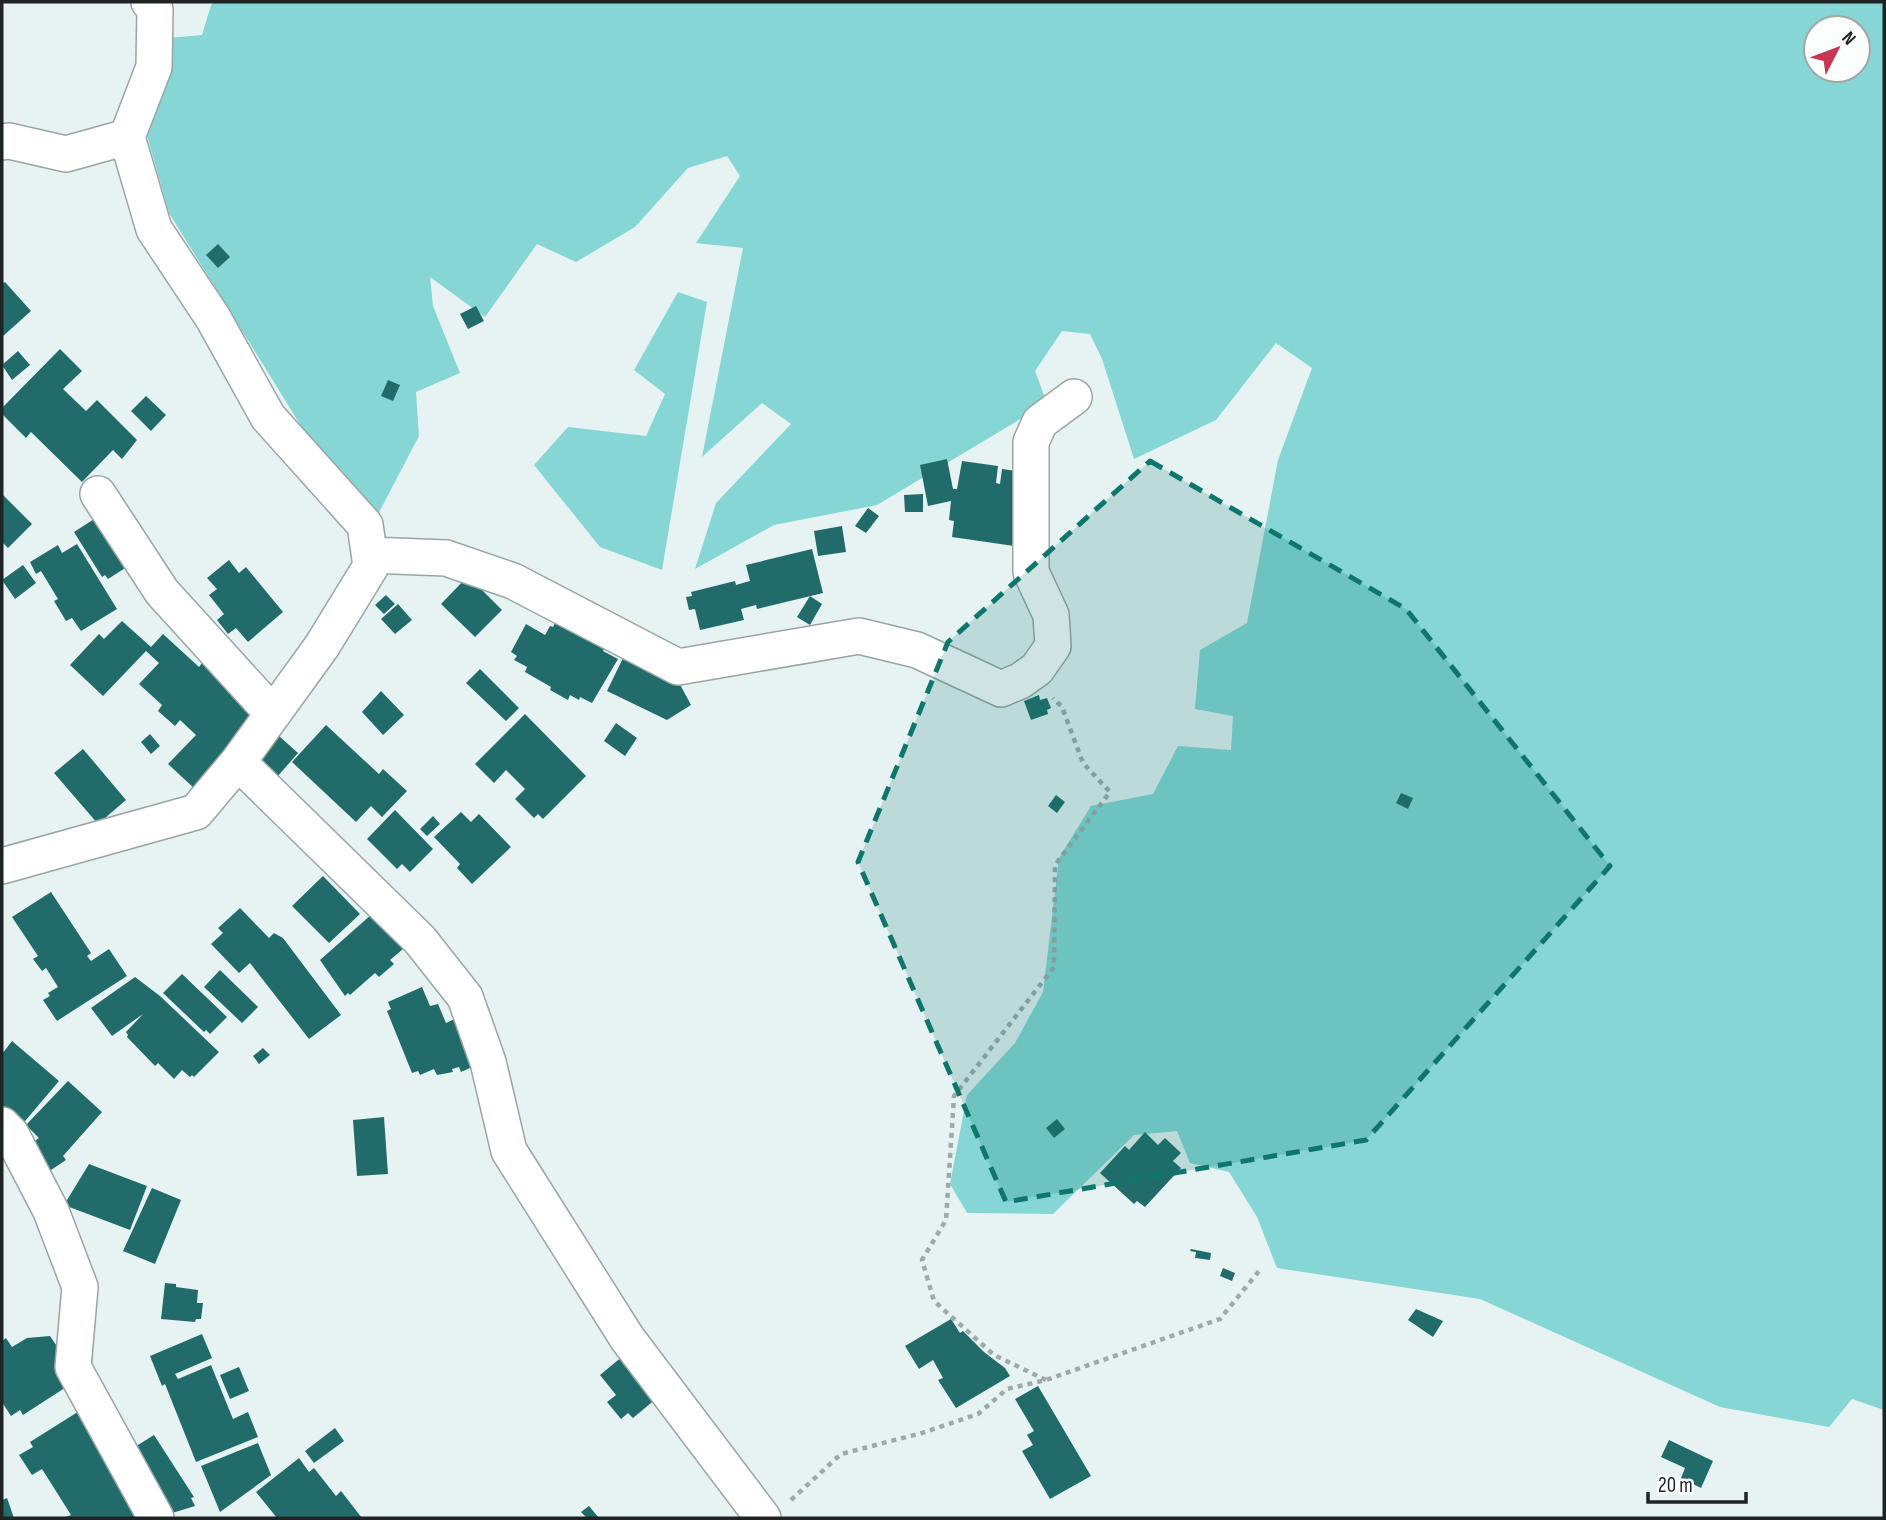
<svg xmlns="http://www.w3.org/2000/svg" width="1886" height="1520" font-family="'Sofia Sans Condensed',sans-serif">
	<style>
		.green { fill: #85d6d4; fill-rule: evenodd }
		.building { fill: #216c6b }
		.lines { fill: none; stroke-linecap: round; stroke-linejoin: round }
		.minor-casing { stroke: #99a5a4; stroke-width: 38 }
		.path { stroke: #a0a9a9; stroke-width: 4.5; stroke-dasharray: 5 5; stroke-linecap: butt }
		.minor { stroke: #fff; stroke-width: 35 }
		.marked { fill: #0f766e; fill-opacity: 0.2; stroke: #0f766e; stroke-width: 5; stroke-dasharray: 14 9; stroke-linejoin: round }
	</style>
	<rect width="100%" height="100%" fill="#e7f3f3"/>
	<!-- green -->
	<path class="green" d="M214 2H1884V1410L1852 1399 1829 1427 1720 1407 1480 1299 1277 1268 1257 1217 1229 1172 1190 1163 1177 1131 1134 1135 1053 1214 967 1213 950 1184 967 1095 1015 1043 1043 992 1059 858 1091 806 1153 794 1178 746 1231 750 1233 716 1195 709 1200 650 1247 623 1278 460 1312 368 1276 343 1216 420 1134 459 1102 359 1090 334 1062 331 1035 371 1047 403 877 505 774 525 695 569 716 503 791 424 762 403 702 457 743 248 696 243 740 176 727 156 688 168 635 227 576 262 537 244 485 317 430 277 433 306 460 373 416 392 419 436 375 520 306 434 169 213 146 132 168 38 202 35 211 5ZM1816 28H1858V70H1816Z
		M678 292 707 302 662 570 600 547 534 465 568 427 646 436 665 394 634 370Z"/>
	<!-- building -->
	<path class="building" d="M218 244 230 257 218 268 206 255Z
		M5 282 31 311 2 337V284Z
		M476 306 484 321 468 329 460 314Z
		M60 349 82 371 63 389 86 411 97 400 137 440 122 459 113 450 82 482 31 432 26 438 2 414V408Z
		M18 351 30 365 12 380 2 365Z
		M388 380 400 385 393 401 381 396Z
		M146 396 166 415 151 431 131 411Z
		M947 459 953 489H957L962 461 998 466 996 483 1000 484 1002 469 1017 471 1014 546 952 537 954 521 949 520 951 501 928 506 920 465Z
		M2 494 32 524 8 548 2 542Z
		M923 494V512H905L904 495Z
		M868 508 879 516 866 533 855 526Z
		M102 514 133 563 108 579 105 575 102 577 74 532Z
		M842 526 846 552 818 556 814 531Z
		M77 544 117 609 81 631 72 618 66 621 54 601 58 599 41 571 36 574 30 562 58 545 62 553Z
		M812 549 823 593 757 609 756 605 741 609 744 620 700 630 695 609 689 610 686 597 692 596 691 592 735 581 736 585 750 581 746 565Z
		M229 560 239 573 246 567 283 612 248 642 236 628 228 634 217 620 224 614 209 595 217 589 207 578Z
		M23 565 36 583 15 599 2 580Z
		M468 576 502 610 475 637 441 604Z
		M386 595 395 604 384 614 375 605Z
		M810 596 822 604 810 625 797 617Z
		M398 604 412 620 395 634 381 619Z
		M558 617 607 643 603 651 618 659 592 703 580 697 579 700 570 695 568 700 550 690 551 687 525 672 527 667 514 660 517 656 511 652 526 624 545 635 550 626 553 627Z
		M122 621 151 647 163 634 199 667 202 663 261 717 195 789 168 764 196 735 180 720 175 726 158 711 162 705 139 684 159 663 146 651 103 696 70 665 99 634 104 639Z
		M625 654 676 677 691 705 667 720 607 691Z
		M480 669 519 708 506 721 466 683Z
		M381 691 404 715 383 735 362 712Z
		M1039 695 1040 700 1047 698 1051 708 1047 710 1048 714 1031 720 1024 701Z
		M525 714 586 776 543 819 538 814 534 818 515 799 525 789 506 770 494 783 475 764Z
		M616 723 637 738 625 756 604 741Z
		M326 725 379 774 383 769 407 791 382 817 371 806 356 822 292 762Z
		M150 734 160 746 151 754 141 742Z
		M279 736 298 753 277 777 258 760Z
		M83 749 126 800 98 824 54 773Z
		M1401 793 1413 798 1408 809 1396 803Z
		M1056 795 1065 802 1057 813 1048 806Z
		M395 810 433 849 410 872 402 864 397 869 367 839Z
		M461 812 471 822 479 814 511 847 472 884 457 868 460 864 434 837Z
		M433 816 440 824 427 836 420 829Z
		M323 876 360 914 329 943 292 906Z
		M51 892 91 953 87 956 91 961 109 949 127 976 57 1021 43 1000 50 996 48 993 58 987 46 968 42 971 33 959 38 956 12 917Z
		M240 908 269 938 274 933 283 938 341 1015 309 1039 250 963 239 973 211 944 223 933 218 928Z
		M372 914 403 949 390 960 394 964 379 977 375 973 350 995 348 993 345 996 320 960Z
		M220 970 258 1007 242 1023 204 987Z
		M182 974 227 1017 210 1034 206 1030 204 1032 163 993Z
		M135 977 160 996 219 1052 194 1077 192 1075 190 1077 182 1070 174 1079 158 1063 155 1066 127 1037 128 1035 126 1032 143 1014 112 1036 91 1008Z
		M422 987 430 1006 438 1004 446 1023 457 1018 477 1065 461 1072 459 1067 452 1069 453 1072 437 1075 434 1069 420 1075 418 1071 412 1073 387 1011 391 1009 388 1002Z
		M12 1041 59 1081 20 1127 2 1112V1054Z
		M263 1048 270 1055 259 1064 253 1056Z
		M68 1081 102 1112 63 1156 66 1160 45 1174 27 1146 39 1138 26 1125Z
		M384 1117 388 1174 357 1176 353 1120Z
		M1057 1119 1065 1129 1054 1138 1046 1128Z
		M1145 1132 1158 1145 1165 1138 1181 1153 1173 1161 1181 1168 1145 1207 1137 1201 1134 1204 1100 1173 1125 1146 1129 1150Z
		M89 1164 147 1186 130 1230 64 1205Z
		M152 1188 181 1200 155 1264 123 1251Z
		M1191 1249 1211 1253 1210 1260 1195 1258 1196 1252 1190 1251Z
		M1223 1268 1235 1273 1232 1281 1220 1276Z
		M165 1283 176 1284V1287L198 1290 197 1303H203L201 1319H196L195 1322 161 1319Z
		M1416 1309 1443 1321 1433 1337 1408 1320Z
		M951 1319 960 1333 963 1331 984 1352 1005 1368 1010 1376 956 1408 938 1380 943 1378 933 1360 919 1369 905 1346Z
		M202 1334 212 1358 175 1374 178 1379 211 1365 233 1419 248 1412 258 1437 196 1462 165 1384 162 1386 150 1356Z
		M50 1336 69 1364 74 1382 23 1415 20 1410 11 1416 2 1402V1341L6 1338 12 1347 27 1338Z
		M623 1356 657 1398 633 1418 628 1413 621 1419 607 1402 616 1395 600 1375Z
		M239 1367 249 1391 230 1399 220 1375Z
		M1038 1386 1091 1476 1050 1499 1022 1451 1033 1445 1027 1435 1034 1431 1015 1399Z
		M84 1408 138 1518H63L71 1515 42 1469 32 1475 19 1455 33 1447 30 1442Z
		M335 1428 344 1441 314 1463 305 1451Z
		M154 1435 194 1497 191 1498 195 1506 169 1514 130 1450Z
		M1669 1440 1713 1461 1701 1488 1681 1478 1685 1468 1661 1457Z
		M258 1443 271 1475 220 1512 201 1466Z
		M299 1458 309 1472 314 1468 336 1496 341 1491 362 1518H277L256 1492Z
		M7 1498 14 1518H2V1500Z
		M589 1506 599 1518H587L581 1512Z"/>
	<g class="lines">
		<defs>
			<path id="minor" d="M2 142 9 141 66 154 127 137
				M98 494 162 592 273 714
				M370 555 446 558 513 581 678 667 859 636 917 650 1001 689 1020 681 1037 669 1053 646 1051 615 1031 572V442L1040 422 1074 397
				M238 762 420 940 465 997 488 1062 509 1151 627 1338 763 1518
				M2 866 196 812 238 762 322 646 371 566 365 525 268 417 213 318 154 229 127 137 154 67 155 9 149 2
				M2 1125 11 1134 51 1211 80 1287 73 1367 156 1518"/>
		</defs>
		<!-- minor casing -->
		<use href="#minor" class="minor-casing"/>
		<!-- path -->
		<path class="path" d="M1046 1380 994 1355 934 1301 922 1260 946 1220 954 1096 1054 967 1055 865 1110 792 1083 763 1062 707 1053 698
			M791 1500 841 1454 922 1433 978 1414 1007 1389 1046 1380 1220 1319 1259 1271"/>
		<!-- minor -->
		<use href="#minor" class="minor"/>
	</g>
	<!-- marked area -->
	<path class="marked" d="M1150 461 1406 609 1610 866 1366 1140 1006 1202 858 862 948 642Z"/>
	<!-- border -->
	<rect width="1886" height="1520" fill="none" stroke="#1f2323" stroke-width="7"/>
	<!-- north arrow -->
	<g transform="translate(1837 49) rotate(48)"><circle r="33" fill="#fafffe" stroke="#a2a7a6" stroke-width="2"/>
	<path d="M0-5L12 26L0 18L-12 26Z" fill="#c63653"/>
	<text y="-10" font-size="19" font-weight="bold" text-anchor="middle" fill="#1f2323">N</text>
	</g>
	<!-- scale -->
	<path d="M1648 1492v10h98v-10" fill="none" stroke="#1f2323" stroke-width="3.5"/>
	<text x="1658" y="1492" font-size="21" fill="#1f2323" stroke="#fafffe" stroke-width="5" paint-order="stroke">20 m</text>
</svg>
